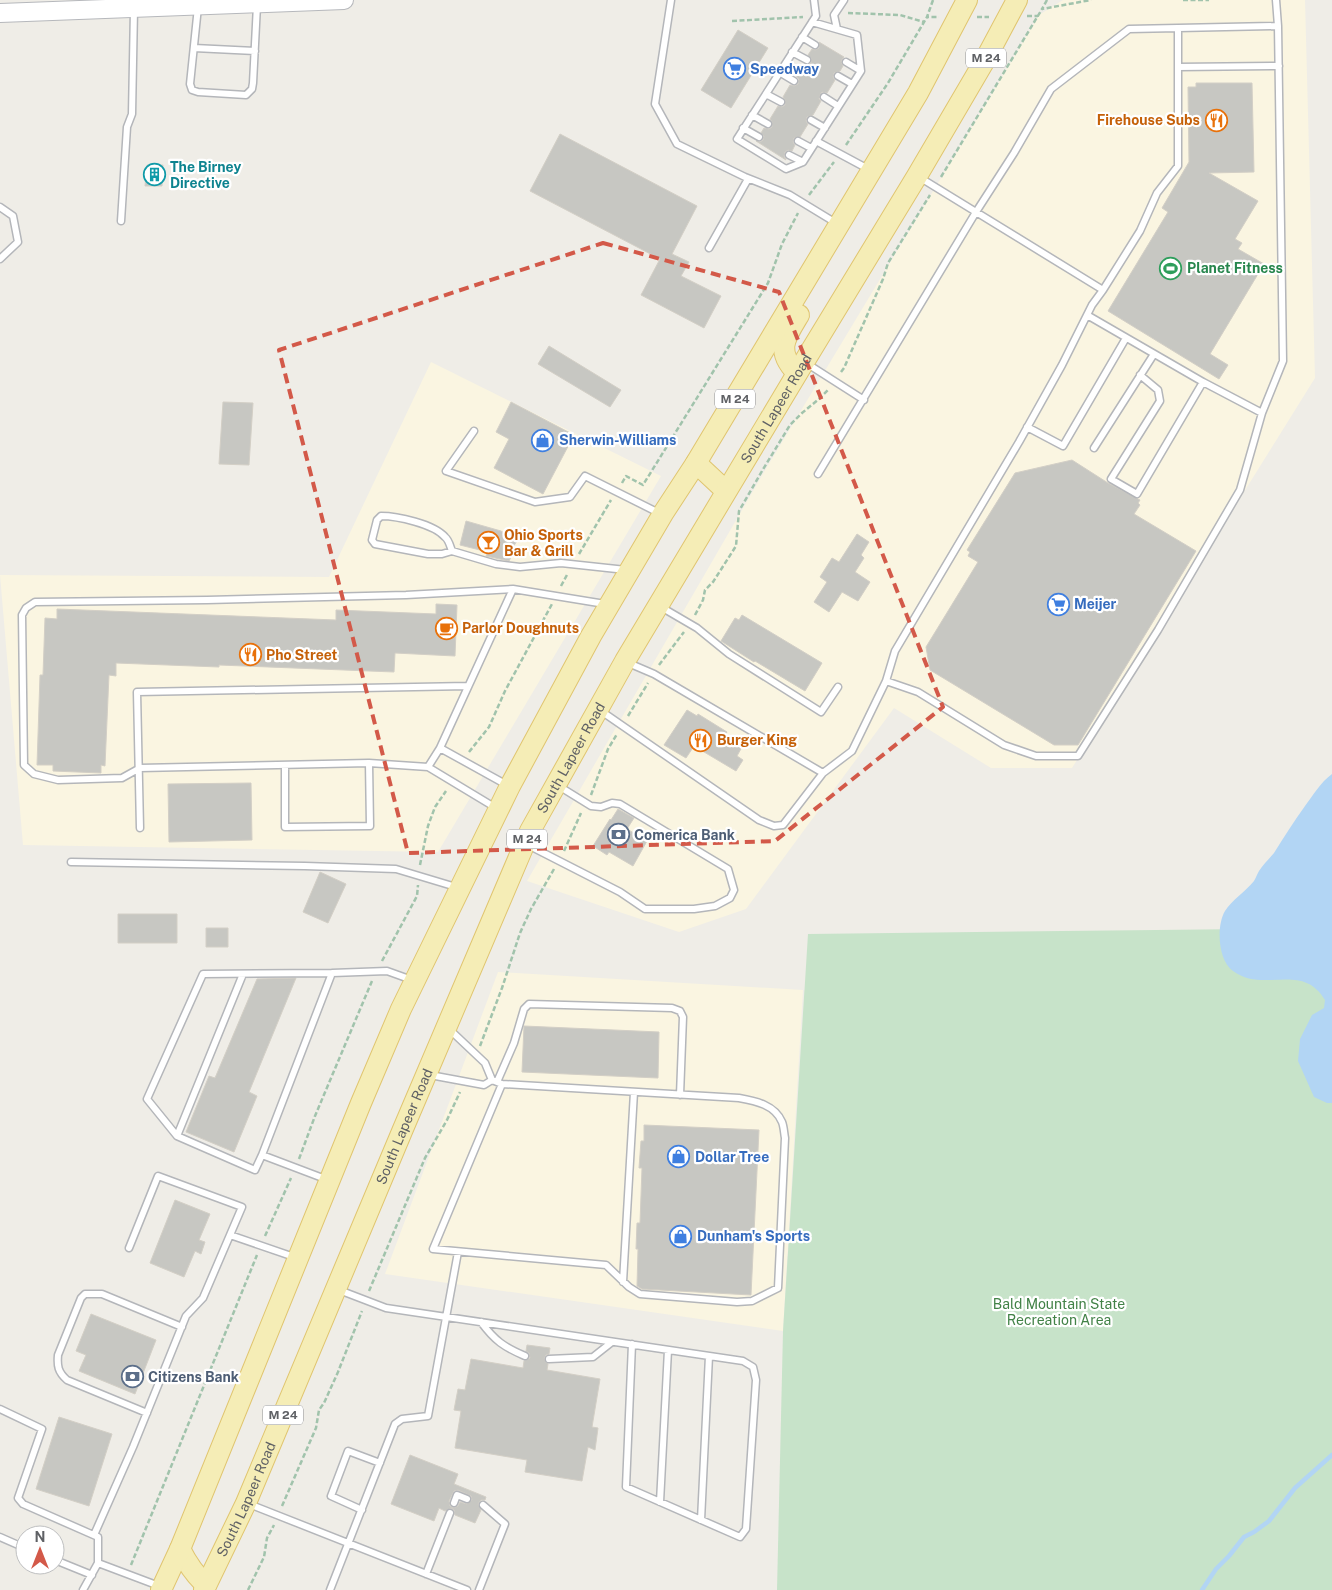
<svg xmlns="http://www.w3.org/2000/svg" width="1332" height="1590" font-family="'Public Sans',sans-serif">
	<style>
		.commercial { fill: #faf5e1 }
		.green { fill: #c7e3c9 }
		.water { fill: #b2d5f4 }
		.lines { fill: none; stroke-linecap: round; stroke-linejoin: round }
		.stream { stroke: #b2d5f4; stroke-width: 4.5 }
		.building { fill: #c7c7c2; stroke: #d3cfc6; fill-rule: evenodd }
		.service-casing { stroke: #b4b6ba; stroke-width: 9 }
		.secondary-casing { stroke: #b6b8bc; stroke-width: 20 }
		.primary-casing { stroke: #e0c56f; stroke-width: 22 }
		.path { stroke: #a1c3ac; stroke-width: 2.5; stroke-dasharray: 5 2.5; stroke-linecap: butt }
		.service { stroke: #fff; stroke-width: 6 }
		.secondary { stroke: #fff; stroke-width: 18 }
		.primary { stroke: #f5edb6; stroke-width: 20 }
		.marked { fill: none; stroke: #d35949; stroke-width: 4; stroke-dasharray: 10 6; stroke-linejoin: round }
		.labels { text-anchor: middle; stroke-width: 4.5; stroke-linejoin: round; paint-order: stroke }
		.shield { fill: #fff; stroke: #8f9093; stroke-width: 1 }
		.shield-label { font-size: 12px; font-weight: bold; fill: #5f6165 }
		.shop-label { font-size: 14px; font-weight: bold; fill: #366cbe; stroke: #fff; text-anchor: start }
		.food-label { font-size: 14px; font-weight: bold; fill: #c56008; stroke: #fff; text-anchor: start }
		.culture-label { font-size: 14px; font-weight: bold; fill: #0d838f; stroke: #fff; text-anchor: start }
		.leisure-label { font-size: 14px; font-weight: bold; fill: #27864d; stroke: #fff; text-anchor: start }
		.street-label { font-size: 14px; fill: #5f6165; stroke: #fff }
		.service-label { font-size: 14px; font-weight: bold; fill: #4e5e75; stroke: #fff; text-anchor: start }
		.park-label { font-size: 14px; fill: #428247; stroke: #fff }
	</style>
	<rect width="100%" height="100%" fill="#efede7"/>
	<!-- commercial -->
	<path class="commercial" d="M1063 0H1305L1315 378 1072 768H991L894 708 746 909 679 932 527 881 764 472 1039 15Z
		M431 362 661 476 438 852 23 845 0 575 329 577Z
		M498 972 803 990 783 1331 385 1274Z"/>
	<!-- green -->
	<path class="green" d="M1332 928V1590H777L783 1331 808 934Z"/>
	<!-- water -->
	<path class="water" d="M1332 774V1103H1327L1314 1097 1298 1061 1300 1039 1312 1015 1324 1008 1325 1000C1302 961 1264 994 1233 971 1218 961 1216 926 1225 911 1232 900 1245 892 1254 881 1256 878 1257 874 1259 871 1263 865 1269 859 1274 853 1284 837 1294 821 1305 806 1314 794 1320 783 1332 774Z"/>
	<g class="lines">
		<!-- stream -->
		<path class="stream" d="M1202 1590 1216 1569 1229 1556 1244 1537 1254 1532 1269 1521 1295 1488 1332 1455"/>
	</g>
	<!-- building -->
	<path class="building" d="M738 30 768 48 731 108 701 90Z
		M819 42 844 57 841 61 843 66 840 71 834 73 833 77 835 80 827 93 822 92 820 95 819 99 821 101 813 115 807 117 806 121 808 124 800 137 794 138 793 142 795 145 792 151 788 150 785 152 784 156 786 160 756 141 760 142 763 140 764 136 761 133 764 128 769 129 772 127V122L770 119 778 106 782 107 785 105V100L783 97 790 85 794 86 798 84 799 79 796 76 803 64 808 65 811 63V58L808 55 812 49 815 50 819 48Z
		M1196 83H1252L1254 172 1209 173 1258 201 1235 239 1242 243 1238 249 1264 264 1210 354 1228 365 1219 379 1108 311 1168 212 1162 208 1189 162 1188 87H1196Z
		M560 134 697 206 672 254 689 262 681 276 721 296 704 328 641 295 660 259 530 191Z
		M147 165H163L162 186H145Z
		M549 346 621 390 610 407 538 364Z
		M223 402 253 403 249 465 219 464Z
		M511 402 574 435 543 494 494 468 509 439 496 432Z
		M1072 460 1108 483 1140 500 1138 503 1140 505 1134 514 1196 551 1078 745H1054L930 670 926 647 978 562 968 556 970 552 967 550 1015 473Z
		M466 521 501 531 517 541 511 550 514 552 509 561 486 556 488 552 460 545Z
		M857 534 869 542 861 555 864 558 855 572 870 582 858 601 842 592 829 612 814 602 827 582 820 577 832 558 839 562Z
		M436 604 457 605 455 656 395 653 394 672 219 665V667L116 663V676L109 675 105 766 101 765V773L53 771V765H37L40 675H43L45 618 57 619V609L336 620V610L436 614Z
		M742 615 822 663 805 691 755 661 754 662 721 641 735 618 739 620Z
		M687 710 697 716 698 714 727 732 725 735 743 745 737 756 743 760 736 771 694 746 686 758 664 745Z
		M251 783 252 840 169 842 168 784Z
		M618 809 634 818 627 829 647 841 633 866 609 852 607 855 593 846 610 819 611 820Z
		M320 872 346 884 328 923 303 912Z
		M118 914H177V943H118Z
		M206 928H228V947H206Z
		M296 978 249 1092 257 1096 234 1152 186 1132 209 1076 215 1078 257 979Z
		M524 1026 659 1032 658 1078 522 1072Z
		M644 1125 759 1130 751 1295 642 1289 637 1286 638 1249H636L637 1223H640L642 1168H639L641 1141H644Z
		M175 1200 210 1214 199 1240 205 1242 201 1254 195 1251 184 1277 150 1263Z
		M91 1314 156 1340 135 1394 79 1371 86 1355 76 1351Z
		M527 1345 550 1348 549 1354 546 1355 544 1359 548 1364 547 1370 600 1379 592 1427 598 1428 595 1450 588 1447 582 1481 525 1472 527 1460 455 1448 461 1411 454 1410 458 1389 465 1390 471 1359 523 1368 524 1361 530 1358 529 1353 526 1351Z
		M59 1417 112 1434 89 1506 36 1489Z
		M410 1455 458 1474 454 1484 486 1497 485 1500H481L478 1504 481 1510 475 1523 455 1515 454 1510 451 1508 445 1511 439 1508 434 1521 391 1504ZM458 1490 471 1496 472 1500 467 1504 460 1502 458 1506 453 1508 450 1506 449 1501 454 1491Z"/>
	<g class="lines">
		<defs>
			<path id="service" d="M671 0 655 104 677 144 745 177 790 195 836 223
				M1276 0 1278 26 1283 361 1262 413 1240 490 1158 630 1078 756H1036L1004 745 918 692 886 681 895 651 1019 442 1062 365 1092 305 1103 290 1140 231 1157 193 1178 166V28L1278 26
				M198 7 190 84 192 90 198 92 246 95 252 89 253 83 257 5
				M812 22 857 35 861 71 803 162 786 169 737 139 816 16 814 0
				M837 29 834 15 844 0
				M802 37 815 45
				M194 48 255 51
				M792 52 807 60
				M846 62 861 71
				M1178 67 1279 66
				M779 72 794 81
				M838 76 852 84
				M766 94 781 102
				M824 97 838 106
				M752 115 768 124
				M811 120 825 128
				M743 128 759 137
				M798 141 811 148
				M816 141 870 170
				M789 155 803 162
				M919 177 1103 290
				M0 207 13 216 18 242 0 259
				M121 221 127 127 132 114 134 9
				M709 248 748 179
				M1087 315 1203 382 1262 413
				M806 363 864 400
				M1140 375 1158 390 1160 401 1111 479 1137 494 1203 382
				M1027 427 1063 446 1126 338
				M474 431 446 471 535 502 570 497 585 476 661 514
				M1094 448 1154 354
				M818 474 976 212 1014 153 1051 89 1129 29 1178 28
				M452 551C450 546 449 540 445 537 434 524 397 516 381 516L377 520 372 540 375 544 428 554H442L452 551 496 564 520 567 561 563 626 570
				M513 589 440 748 428 767 369 763 140 768 122 778 58 780 34 774 24 765 22 615 26 608 35 602 207 600 406 595 513 589 605 604
				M661 607 697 628 729 654 821 712 838 687
				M626 662 654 674 823 773
				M601 711 759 820 774 826 783 825 823 773 852 751 886 681
				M440 748 507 785
				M285 765V827L370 826 369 763
				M428 767 496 808
				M140 828 137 692 468 686
				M526 844 620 892 645 909H694L715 906 730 898 734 890 728 869 620 804 612 803 601 807 591 806 557 785
				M71 862 305 866 396 869 456 887
				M449 1029 485 1063 492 1080 502 1084 739 1098C756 1101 775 1105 782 1122 784 1127 784 1133 785 1138L778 1288 752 1301 737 1302 640 1294 629 1287 606 1265 433 1249 502 1084
				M430 1075 484 1085 492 1080
				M497 1082 514 1043 524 1009 529 1004 672 1008 680 1011 683 1017 680 1095
				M177 1136 243 974
				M262 1155 255 1170 177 1136 147 1099 203 974 332 973
				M328 1180 262 1155 332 973 387 971 412 980
				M129 1248 158 1176 242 1207 230 1235
				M623 1282 634 1092
				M339 1290 386 1308 743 1361 753 1367 756 1380 746 1529 740 1537 626 1487 632 1344
				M481 1322C495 1341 504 1347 525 1356
				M549 1359 593 1357 612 1342
				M0 1409 42 1429 18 1498 23 1504 98 1537V1563L83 1590
				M147 1413 67 1380C58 1372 57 1366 58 1355L81 1298 85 1294H102L182 1327
				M660 1502 668 1350
				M454 1503 457 1495 467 1499
				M249 1504 467 1590
				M362 1510 331 1496 348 1451 380 1463
				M701 1520 709 1356
				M94 1535 133 1447 186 1316 203 1298 230 1235 297 1258
				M0 1537 25 1548
				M55 1560 92 1575
				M98 1563 159 1586
				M426 1574 450 1513
				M330 1590 395 1424 402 1419 428 1416 458 1252
				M479 1590 505 1524 483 1505"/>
			<path id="secondary" d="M0 13 344 0"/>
			<g id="primary">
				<path d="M797 373C775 351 785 338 799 315"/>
				<path d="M696 463 726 491"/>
				<path d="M180 1549C187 1563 194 1574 206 1585"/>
				<path d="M161 1590 180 1549 361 1103 401 1009 510 786 591 636 664 512 696 463 918 93 967 0"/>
				<path id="s1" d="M204 1590 246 1503 403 1129 530 831 625 661 804 362 917 176 985 60 1017 0"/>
			</g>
		</defs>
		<!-- service casing -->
		<use href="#service" class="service-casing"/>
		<!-- secondary casing -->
		<use href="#secondary" class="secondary-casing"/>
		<!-- primary casing -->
		<use href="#primary" class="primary-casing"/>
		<!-- path -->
		<path class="path" d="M933 0 927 17H939
			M1047 0 1042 9 1091 0
			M1183 0H1209
			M848 13 900 15 924 22
			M1027 16H1038
			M977 17H989
			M732 21 803 17
			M846 145 888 83 927 17
			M941 177 1042 9
			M809 195 834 162
			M841 372 844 368 883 279 888 263 930 195
			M622 483 626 476 643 485 768 283 782 244 798 213
			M579 554 611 500
			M561 586 568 573
			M695 615 703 600 705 590 713 582 736 546 739 511 762 471 790 425 802 413 819 399 829 389
			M659 665 684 632
			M628 716 648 683
			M469 752 489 727 505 691 552 604
			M591 795 608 749 617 734
			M564 851 581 813
			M420 865 428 826 435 807 446 791
			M382 961 417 896 418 885
			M480 1046 502 988 520 933 531 909 554 869
			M299 1159 315 1116 372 981
			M265 1236 291 1178
			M369 1291 425 1158 447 1120 460 1092
			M282 1506 316 1428 319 1410 324 1403 338 1372 362 1311
			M131 1565 257 1255
			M248 1590 264 1557 267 1538 274 1525"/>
		<!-- service -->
		<use href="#service" class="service"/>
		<!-- secondary -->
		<use href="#secondary" class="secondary"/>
		<!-- primary -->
		<use href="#primary" class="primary"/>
	</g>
	<!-- marked area -->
	<path class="marked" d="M603 243 779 292 943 707 775 841 408 853 279 350Z"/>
	<!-- icons -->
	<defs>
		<symbol id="supermarket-ring" viewBox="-11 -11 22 22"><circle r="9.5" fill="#fff" stroke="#3f7fe0" stroke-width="1.5"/><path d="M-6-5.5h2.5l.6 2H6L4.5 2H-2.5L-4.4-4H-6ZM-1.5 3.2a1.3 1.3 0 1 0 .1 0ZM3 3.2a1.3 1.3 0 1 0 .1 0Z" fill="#3f7fe0"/></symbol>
		<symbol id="restaurant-ring" viewBox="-11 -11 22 22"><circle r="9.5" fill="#fff" stroke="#e8710a" stroke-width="1.5"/><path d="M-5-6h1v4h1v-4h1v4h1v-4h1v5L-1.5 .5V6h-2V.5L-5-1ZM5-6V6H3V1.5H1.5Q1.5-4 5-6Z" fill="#e8710a"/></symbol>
		<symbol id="building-ring" viewBox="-11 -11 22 22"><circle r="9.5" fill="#fff" stroke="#0f9aa8" stroke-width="1.5"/><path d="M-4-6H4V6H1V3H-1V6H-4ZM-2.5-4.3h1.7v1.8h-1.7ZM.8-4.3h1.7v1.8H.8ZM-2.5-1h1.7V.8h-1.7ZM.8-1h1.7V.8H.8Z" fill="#0f9aa8"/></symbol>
		<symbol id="stadium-ring" viewBox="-11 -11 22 22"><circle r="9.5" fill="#fff" stroke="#2e9e5b" stroke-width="1.5"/><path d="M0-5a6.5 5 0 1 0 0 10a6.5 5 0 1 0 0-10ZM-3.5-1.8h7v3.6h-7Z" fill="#2e9e5b"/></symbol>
		<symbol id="shop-ring" viewBox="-11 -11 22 22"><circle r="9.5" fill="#fff" stroke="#3f7fe0" stroke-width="1.5"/><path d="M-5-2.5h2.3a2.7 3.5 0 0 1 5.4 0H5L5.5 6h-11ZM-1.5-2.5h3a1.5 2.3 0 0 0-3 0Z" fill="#3f7fe0"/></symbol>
		<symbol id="bar-ring" viewBox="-11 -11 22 22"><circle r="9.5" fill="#fff" stroke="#e8710a" stroke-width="1.5"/><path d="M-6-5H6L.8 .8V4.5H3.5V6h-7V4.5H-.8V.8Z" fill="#e8710a"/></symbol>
		<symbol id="cafe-ring" viewBox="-11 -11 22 22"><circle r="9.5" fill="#fff" stroke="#e8710a" stroke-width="1.5"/><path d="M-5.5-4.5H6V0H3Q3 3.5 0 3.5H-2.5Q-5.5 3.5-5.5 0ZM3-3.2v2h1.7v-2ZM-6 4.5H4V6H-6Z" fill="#e8710a"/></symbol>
		<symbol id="bank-ring" viewBox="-11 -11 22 22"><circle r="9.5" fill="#fff" stroke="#5c6f8a" stroke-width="1.5"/><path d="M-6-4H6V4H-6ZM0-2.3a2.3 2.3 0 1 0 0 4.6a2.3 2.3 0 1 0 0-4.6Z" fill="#5c6f8a"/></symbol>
	</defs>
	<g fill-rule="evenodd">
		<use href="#supermarket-ring" x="722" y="56" width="25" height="25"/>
		<use href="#restaurant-ring" x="1204" y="108" width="25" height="25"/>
		<use href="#building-ring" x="142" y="162" width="25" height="25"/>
		<use href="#stadium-ring" x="1158" y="256" width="25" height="25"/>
		<use href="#shop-ring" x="530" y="428" width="25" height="25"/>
		<use href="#bar-ring" x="476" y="530" width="25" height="25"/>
		<use href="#supermarket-ring" x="1046" y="592" width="25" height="25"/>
		<use href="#cafe-ring" x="434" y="616" width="25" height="25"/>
		<use href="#restaurant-ring" x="238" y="642" width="25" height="25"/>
		<use href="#restaurant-ring" x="688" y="728" width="25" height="25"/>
		<use href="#bank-ring" x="606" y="822" width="25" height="25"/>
		<use href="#shop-ring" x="666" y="1144" width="25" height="25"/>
		<use href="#shop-ring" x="668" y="1224" width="25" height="25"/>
		<use href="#bank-ring" x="120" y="1364" width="25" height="25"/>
	</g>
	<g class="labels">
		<!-- shield labels -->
		<g class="shield">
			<rect x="966" y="48.5" width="40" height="19" rx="4"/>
			<rect x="715" y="389.5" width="40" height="19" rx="4"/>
			<rect x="507" y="829.5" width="40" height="19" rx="4"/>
			<rect x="263" y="1405.5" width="40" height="19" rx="4"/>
		</g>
		<g class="shield-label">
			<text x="986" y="62">M 24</text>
			<text x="735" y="403">M 24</text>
			<text x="527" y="843">M 24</text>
			<text x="283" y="1419">M 24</text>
		</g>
		<!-- shop labels -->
		<g class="shop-label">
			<text x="750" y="74">Speedway</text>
			<text x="559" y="445">Sherwin-Williams</text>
			<text x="1074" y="609">Meijer</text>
			<text x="695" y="1162">Dollar Tree</text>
			<text x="697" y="1241">Dunham's Sports</text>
		</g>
		<!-- food labels -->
		<g class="food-label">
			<text x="1200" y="125" text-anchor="end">Firehouse Subs</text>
			<text x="504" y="540">Ohio Sports<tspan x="504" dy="16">Bar &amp; Grill</tspan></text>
			<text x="462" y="633">Parlor Doughnuts</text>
			<text x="266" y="660">Pho Street</text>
			<text x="717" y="745">Burger King</text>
		</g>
		<!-- culture labels -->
		<g class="culture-label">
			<text x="170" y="172">The Birney<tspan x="170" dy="16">Directive</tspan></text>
		</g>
		<!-- leisure labels -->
		<g class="leisure-label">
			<text x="1187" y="273">Planet Fitness</text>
		</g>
		<!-- street labels -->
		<g class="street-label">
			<text dy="5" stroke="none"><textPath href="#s1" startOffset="1315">South Lapeer Road</textPath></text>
			<text dy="5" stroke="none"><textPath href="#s1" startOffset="910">South Lapeer Road</textPath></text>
			<text dy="5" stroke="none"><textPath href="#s1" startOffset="505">South Lapeer Road</textPath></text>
			<text dy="5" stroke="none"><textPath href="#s1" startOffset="100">South Lapeer Road</textPath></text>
		</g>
		<!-- service labels -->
		<g class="service-label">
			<text x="634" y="840">Comerica Bank</text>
			<text x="148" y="1382">Citizens Bank</text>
		</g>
		<!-- park labels -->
		<g class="park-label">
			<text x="1059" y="1309">Bald Mountain State<tspan x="1059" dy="16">Recreation Area</tspan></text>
		</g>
	</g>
	<!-- north arrow -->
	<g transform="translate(40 1550)"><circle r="24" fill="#ffffff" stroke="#bfc0c1"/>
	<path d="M0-4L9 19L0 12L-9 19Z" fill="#d35949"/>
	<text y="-8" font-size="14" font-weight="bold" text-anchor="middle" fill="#5f6165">N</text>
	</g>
</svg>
